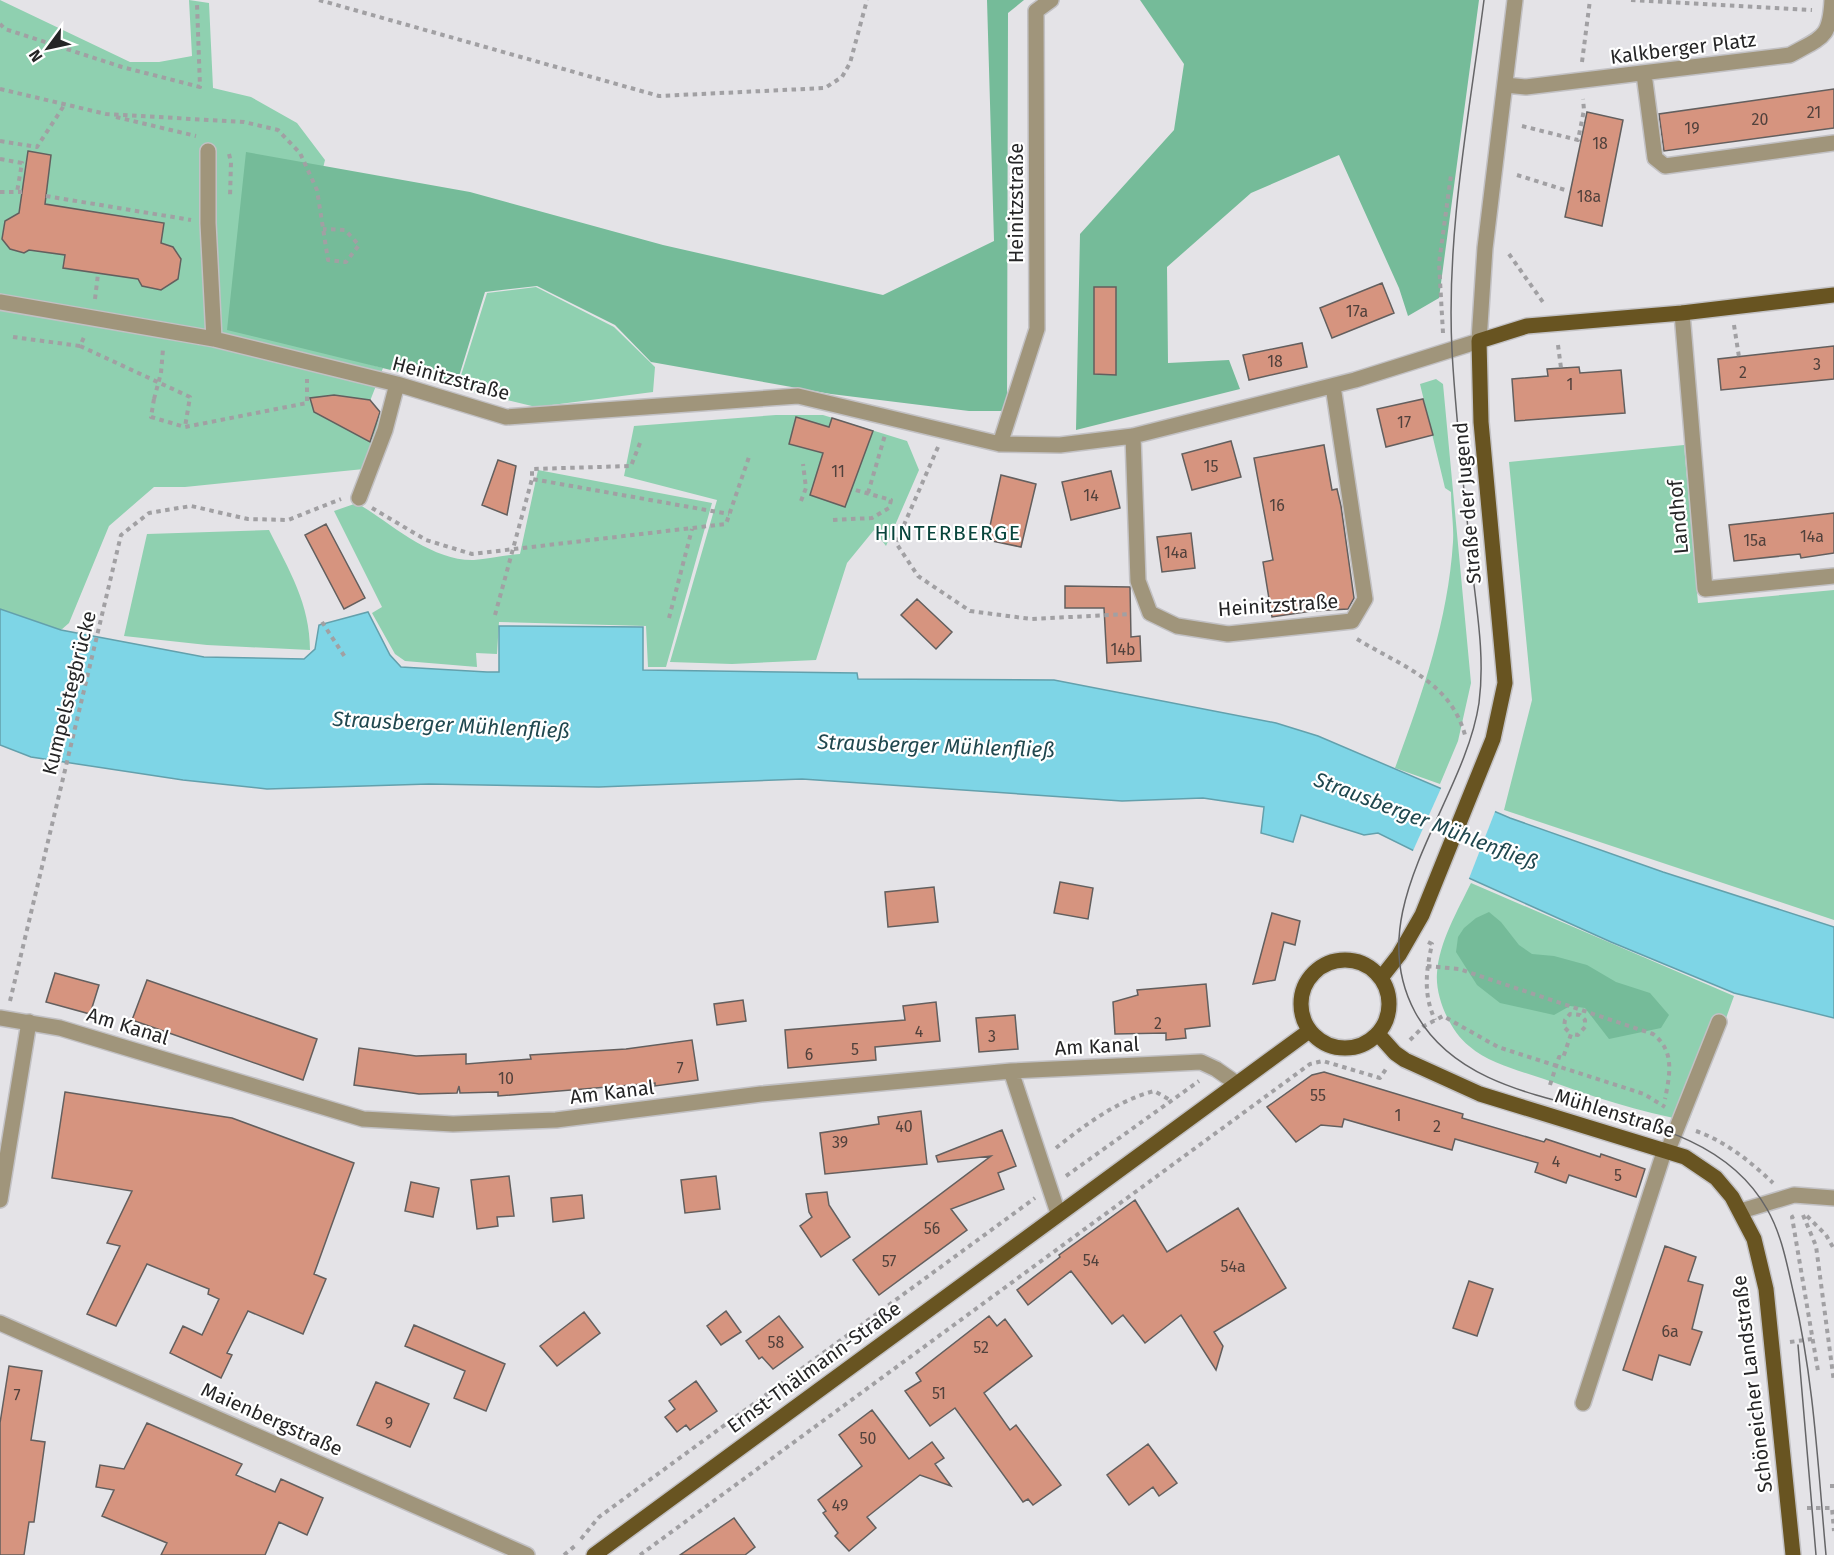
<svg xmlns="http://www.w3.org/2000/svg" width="1834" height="1555" font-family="'Fira Sans',sans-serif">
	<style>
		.green { fill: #8fd0b0 }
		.forest { fill: #75bb99 }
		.water { fill: #7ed5e6; stroke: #63a0ac; stroke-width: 1.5 }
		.pier { fill: #e4e3e7 }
		.building { fill: #d6947f; stroke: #635f5e; stroke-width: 1.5 }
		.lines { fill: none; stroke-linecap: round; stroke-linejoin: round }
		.minor-casing { stroke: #c2c1c4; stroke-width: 18 }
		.major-casing { stroke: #c2c1c4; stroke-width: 18 }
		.path { stroke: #a1a0a3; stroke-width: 4; stroke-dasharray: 4.5 4.5; stroke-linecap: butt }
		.minor { stroke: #a0957b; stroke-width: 15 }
		.major { stroke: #685421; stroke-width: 15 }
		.tram { stroke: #656567; stroke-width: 1.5 }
		.path-bridge { stroke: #a1a0a3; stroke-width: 4; stroke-dasharray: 4.5 4.5; stroke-linecap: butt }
		.labels { text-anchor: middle; stroke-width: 4.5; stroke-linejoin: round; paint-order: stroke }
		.number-label { font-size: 16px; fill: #51413c }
		.street-label { font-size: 20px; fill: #252526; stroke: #fff }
		.neighbourhood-label { font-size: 21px; letter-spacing: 1.5px; fill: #08453c; stroke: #fff }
		.water-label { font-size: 21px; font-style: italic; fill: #20484f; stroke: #fff }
	</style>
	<rect width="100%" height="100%" fill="#e4e3e7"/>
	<!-- green -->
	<path class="green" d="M0 0 130 62H159L192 56 189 0 209 3 213 88 251 97 297 123 325 160 322 172 237 327 383 368 370 401 383 416 364 469 185 487H154L109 526 69 623 61 630 0 609Z
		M536 287 614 327 655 367 653 392 536 407 457 388 487 293Z
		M1436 379 1443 384 1471 683 1458 741 1440 784 1395 768C1422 695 1448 621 1453 542 1454 526 1451 509 1451 492L1445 488 1420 384Z
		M776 415H823L907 441 919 470 886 546 874 530 847 563 816 660 732 664 670 662 717 500 624 476 634 426Z
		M1684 445 1698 603 1834 590V920L1504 810 1532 700 1509 462Z
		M538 470 712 503 666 667H648L646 626 499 622 497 654 476 653 477 667 405 661 395 654 372 613 382 607 334 511 357 503C392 524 431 561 474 560 489 559 505 555 520 554Z
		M269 530C289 570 310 604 310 650L207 645 124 636 147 534Z
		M1471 883 1734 996 1689 1121C1639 1112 1591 1096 1544 1079 1518 1070 1490 1064 1469 1046 1450 1031 1435 997 1437 973 1439 942 1458 910 1471 883Z"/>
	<!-- forest -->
	<path class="forest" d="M987 0H1024L1008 13 1007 411H969L831 394 651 362 615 325 537 286 485 292 456 386 227 330 246 152 470 192 663 245 883 295 994 241Z
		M1140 0H1479L1439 298 1408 316 1399 288 1339 155 1251 193 1167 267 1168 363 1229 360 1240 389 1076 430 1080 234 1174 130 1184 64Z
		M1489 912 1501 922 1519 945 1532 954 1554 956 1587 965 1616 982 1650 993 1669 1015 1661 1028 1609 1039 1585 1008 1570 1006 1554 1015 1500 1003 1477 985 1456 952 1458 937 1464 928 1476 918Z"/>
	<!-- water -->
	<path class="water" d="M0 609 61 630 204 657 304 659 315 649 319 625 368 612 390 655 401 667 487 672H499V626L643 627V670L857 673 858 679 1054 680 1276 723 1318 736 1510 818 1663 872 1834 927V1018L1734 993 1611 942 1471 879 1378 833 1364 835 1301 815 1293 842 1261 833 1264 807 1203 798 1122 801 802 779 599 787 429 784 267 789 183 780 31 757 0 745Z"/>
	<!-- pier -->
	<path class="pier" d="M1442 786 1496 809 1468 881 1412 853Z"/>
	<!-- building -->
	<path class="building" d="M1834 89V128L1664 151 1659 114Z
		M1587 112 1623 120 1602 226 1565 217Z
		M28 151 51 155 45 204 164 223 161 243 173 247 181 259 178 279 161 290 142 286 138 279 63 268 65 255 29 250 24 253 10 249 2 239 5 221 19 213Z
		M1382 283 1394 313 1332 338 1320 308Z
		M1094 287H1116V375L1094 374Z
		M1302 343 1307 367 1249 380 1243 355Z
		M1834 346V379L1721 390 1718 359Z
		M1579 367 1580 373 1621 370 1625 413 1515 421 1512 379 1548 376 1547 369Z
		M334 395 370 400 380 412 370 442 314 412 310 398Z
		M1423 399 1433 435 1386 447 1377 409Z
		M796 417 829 427 832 418 873 431 845 507 810 495 823 453 789 444Z
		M1231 441 1241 477 1192 490 1182 454Z
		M1324 445 1332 490 1337 489 1341 506 1354 598 1348 609 1312 611 1272 617 1263 562 1273 560 1254 458Z
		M498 460 516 466 507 515 482 505Z
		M1111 471 1120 508 1071 520 1062 482Z
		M1001 475 1036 484 1021 547 987 540Z
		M1834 513V553L1801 558 1800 554 1734 561 1729 525Z
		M326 524 365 598 344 609 305 535Z
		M1191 533 1195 568 1162 572 1157 537Z
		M1065 586 1130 587 1131 637 1140 636 1141 661 1107 663 1104 608H1065Z
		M917 599 952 632 936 649 901 615Z
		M1060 882 1093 888 1088 919 1054 913Z
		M934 887 938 922 888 927 885 892Z
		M1272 913 1300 921 1295 945 1284 942 1275 980 1253 984Z
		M55 973 99 985 90 1014 46 1002Z
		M147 980 317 1039 303 1080 132 1020Z
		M1206 984 1210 1026 1185 1029 1186 1038 1166 1040V1033L1115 1034 1113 1002 1138 995 1137 990Z
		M743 1000 746 1021 717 1025 714 1004Z
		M936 1002 940 1041 875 1047 876 1060 788 1068 785 1030 905 1020 903 1006Z
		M1015 1015 1018 1049 979 1052 976 1018Z
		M692 1040 698 1080 655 1086V1083L498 1096V1092L460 1093 459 1086 457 1093 419 1094 354 1085 359 1048 416 1056 466 1054V1064L531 1059 530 1055 626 1049Z
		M1324 1072 1463 1114 1462 1118 1544 1142 1546 1139 1600 1157 1601 1154 1645 1169 1636 1197 1569 1175 1566 1183 1535 1172 1538 1163 1455 1139 1452 1150 1344 1119 1342 1127 1321 1125 1296 1142 1267 1107 1312 1075Z
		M65 1092 232 1118 354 1163 314 1274 326 1279 303 1334 248 1311 227 1353 232 1355 221 1378 170 1353 183 1326 202 1335 219 1299 208 1294 209 1289 147 1264 116 1326 87 1314 120 1246 107 1243 132 1191 52 1178Z
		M921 1111 927 1164 825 1174 820 1133 879 1124 878 1117Z
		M1002 1130 1016 1166 998 1173 1004 1189 951 1209 967 1230 879 1295 853 1260 991 1156 938 1162 936 1156Z
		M509 1176 514 1216 497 1217 498 1226 477 1229 471 1180Z
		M716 1176 720 1209 685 1213 681 1180Z
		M411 1182 439 1188 433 1217 405 1211Z
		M827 1192 829 1205 850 1237 821 1257 800 1226 812 1217 809 1212 806 1194Z
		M582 1195 584 1218 553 1222 551 1198Z
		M1135 1200 1167 1252 1238 1208 1286 1288 1214 1332 1223 1346 1216 1370 1181 1315 1145 1343 1123 1315 1112 1324 1071 1271 1028 1305 1017 1290 1060 1257 1059 1255Z
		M1665 1246 1696 1257 1688 1281 1703 1285 1692 1329 1702 1332 1690 1365 1659 1355 1652 1380 1623 1370Z
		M1469 1281 1493 1289 1477 1336 1453 1328Z
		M726 1311 741 1332 721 1345 707 1326Z
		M584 1312 600 1333 557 1366 540 1346Z
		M779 1316 803 1347 773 1369 762 1357 759 1359 746 1341Z
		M989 1316 997 1326 1005 1319 1032 1356 984 1393 1010 1430 1016 1425 1061 1485 1033 1505 1028 1499 1023 1502 955 1408 930 1426 905 1391 921 1381 916 1373Z
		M414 1325 505 1364 486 1411 454 1398 465 1371 405 1346Z
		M9 1366 42 1371 31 1440 45 1442 34 1522H29L24 1555H0V1423Z
		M696 1381 717 1411 690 1430 686 1425 677 1432 665 1417 675 1409 669 1401Z
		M376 1382 429 1404 410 1447 357 1425Z
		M872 1410 909 1459 932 1442 944 1458 935 1464 951 1486 920 1475 867 1517 876 1528 849 1551 835 1536 838 1533 823 1513 826 1511 818 1500 862 1466 839 1435Z
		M147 1423 242 1464 236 1475 275 1492 281 1479 323 1498 307 1535 279 1522 265 1555H161L167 1543 102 1516 114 1490 96 1487 100 1465 124 1469Z
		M1148 1444 1177 1483 1159 1496 1153 1487 1129 1505 1107 1475Z
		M734 1518 755 1547 745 1555H680Z"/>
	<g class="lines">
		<defs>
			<path id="minor" d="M1644 74 1655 158 1665 166 1834 143
				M1505 85 1526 87 1790 55C1822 37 1830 39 1832 0
				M208 151V223L214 339
				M0 302 214 339 397 384 506 417 798 396 1000 444 1060 445 1133 436 1355 380 1479 341 1485 248 1515 0
				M1682 313 1705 589 1834 576
				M1133 436 1138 581 1150 613 1177 626 1228 634 1352 621 1365 599 1333 386
				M1000 444 1037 329 1036 11 1051 0
				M359 498 385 430 397 384
				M0 1018 60 1028 363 1119 453 1124 556 1120 761 1094 1011 1071 1201 1062 1216 1069 1236 1083
				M1011 1071 1058 1213
				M1668 1150 1719 1022
				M0 1200 29 1022
				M1741 1211 1794 1195 1834 1198
				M0 1323 527 1555
				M1583 1403 1665 1149"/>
			<path id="major" d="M1301 1004a44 44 0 1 1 88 0a44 44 0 1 1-88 0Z
				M1381 978 1399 955 1422 915 1493 739 1505 683 1481 422 1479 341 1527 326 1682 313 1834 295
				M1378 1034 1395 1053 1405 1060 1480 1094 1685 1157 1716 1178 1732 1197 1754 1239 1766 1289 1793 1555
				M594 1555 1309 1031"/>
		</defs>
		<!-- minor casing -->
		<use href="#minor" class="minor-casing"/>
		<!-- major casing -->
		<use href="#major" class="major-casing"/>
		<!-- path -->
		<path class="path" d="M319 0 659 96 825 88 842 77 850 63 867 0
			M1631 0 1812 10
			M0 24 5 29 122 67 200 87 197 4
			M1582 62 1590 0
			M0 89 106 114 244 122 278 130 300 153 317 190 328 260 346 262 359 245 345 230 323 229
			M116 117 196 136
			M1522 126 1578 140 1584 110 1583 99
			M0 141 37 147 65 104
			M229 154 231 162 230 197
			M0 159 22 163 17 192
			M1517 175 1565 190
			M0 192H22
			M46 196 191 220
			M1509 254 1545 305
			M95 299 98 274
			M1734 325 1739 357
			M1443 333 1439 263 1451 175
			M13 337 80 346 85 335
			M1558 345 1561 368
			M80 346 190 397 185 427
			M161 373 163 349
			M154 399 151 417 185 427 307 403V379
			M640 443 631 466 532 469V479L729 514
			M938 447 896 543 918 576 970 611 1031 619 1130 614
			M868 493 885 435
			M801 501 806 488 803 464
			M372 508 426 540 472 554 726 524 749 457
			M833 520 872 518 889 508 891 500 852 489
			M495 615 532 479
			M669 618 692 529
			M322 622 345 657
			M1357 639C1401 666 1450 681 1465 735
			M1428 942 1432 944C1426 971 1423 994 1435 1020
			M1427 966 1459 969 1653 1034C1675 1051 1670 1074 1665 1099
			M10 1001 121 535 149 513 191 506 248 519 288 520 341 499
			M1410 1040 1424 1026 1443 1016 1498 1047 1644 1094 1665 1107
			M1550 1085 1559 1057 1563 1058 1571 1034 1578 1035 1585 1027V1020L1580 1015 1570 1014 1565 1020 1564 1027 1571 1034
			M1696 1131C1725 1141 1751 1162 1773 1183
			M1056 1148C1086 1124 1117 1101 1154 1091L1172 1101
			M1066 1176 1199 1081
			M1803 1215 1816 1246 1834 1382
			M1794 1216 1792 1217 1818 1371
			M1807 1216 1826 1235 1834 1249
			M1790 1342 1812 1339
			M1830 1486H1834
			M1807 1508H1832L1834 1531
			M581 1539 599 1517 1035 1198
			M564 1555 576 1545
			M640 1555 1310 1064 1323 1061 1380 1078 1386 1069"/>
		<!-- minor -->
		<use href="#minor" class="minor"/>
		<!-- major -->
		<use href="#major" class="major"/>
		<!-- tram -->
		<path class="tram" d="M1484 0C1469 116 1446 234 1452 351 1456 424 1465 496 1472 568 1477 612 1485 658 1479 703 1464 804 1359 908 1415 1012 1483 1137 1694 1080 1767 1209 1782 1235 1787 1265 1794 1295 1814 1380 1818 1468 1826 1555
			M1798 1345 1816 1555"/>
		<!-- path-bridge -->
		<path class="path-bridge" d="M154 399 161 373"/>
	</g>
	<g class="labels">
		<!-- number labels -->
		<g class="number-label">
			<text x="1814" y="118">21</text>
			<text x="1760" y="125">20</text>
			<text x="1692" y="134">19</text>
			<text x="1600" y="149">18</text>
			<text x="1589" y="202">18a</text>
			<text x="1357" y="317">17a</text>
			<text x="1275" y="367">18</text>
			<text x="1817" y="370">3</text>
			<text x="1743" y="378">2</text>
			<text x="1570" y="390">1</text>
			<text x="1404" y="428">17</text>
			<text x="1211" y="472">15</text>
			<text x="838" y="477">11</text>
			<text x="1091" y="501">14</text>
			<text x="1277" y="511">16</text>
			<text x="1812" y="542">14a</text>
			<text x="1755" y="546">15a</text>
			<text x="1176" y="558">14a</text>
			<text x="1123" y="655">14b</text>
			<text x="1158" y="1029">2</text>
			<text x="919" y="1037">4</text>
			<text x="992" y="1042">3</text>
			<text x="855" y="1055">5</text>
			<text x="809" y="1060">6</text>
			<text x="680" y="1074">7</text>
			<text x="506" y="1084">10</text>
			<text x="1318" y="1101">55</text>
			<text x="1398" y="1121">1</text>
			<text x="904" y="1132">40</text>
			<text x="1437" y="1132">2</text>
			<text x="840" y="1148">39</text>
			<text x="1556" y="1167">4</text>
			<text x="1618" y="1181">5</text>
			<text x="932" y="1234">56</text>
			<text x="1091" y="1266">54</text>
			<text x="889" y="1267">57</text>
			<text x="1233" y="1272">54a</text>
			<text x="1670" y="1337">6a</text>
			<text x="776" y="1348">58</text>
			<text x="981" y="1353">52</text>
			<text x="939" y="1399">51</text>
			<text x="17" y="1401">7</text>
			<text x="389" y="1429">9</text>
			<text x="868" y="1444">50</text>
			<text x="840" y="1511">49</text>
		</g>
		<!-- street labels -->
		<g class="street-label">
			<text transform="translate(1683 48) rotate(-7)" y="7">Kalkberger Platz</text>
			<text transform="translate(1016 203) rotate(-90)" y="7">Heinitzstraße</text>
			<text transform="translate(451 378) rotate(15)" y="7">Heinitzstraße</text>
			<text transform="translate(1467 503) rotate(-95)" y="7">Straße der Jugend</text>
			<text transform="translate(1678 517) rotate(-95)" y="7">Landhof</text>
			<text transform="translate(1278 605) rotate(-4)" y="7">Heinitzstraße</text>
			<text transform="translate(69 693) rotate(-76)" y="7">Kumpelstegbrücke</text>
			<text transform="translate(128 1026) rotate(17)" y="7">Am Kanal</text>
			<text transform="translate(1097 1046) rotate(-3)" y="7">Am Kanal</text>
			<text transform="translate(612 1092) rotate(-7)" y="7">Am Kanal</text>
			<text transform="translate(1615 1113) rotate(17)" y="7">Mühlenstraße</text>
			<text transform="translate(814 1367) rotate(-36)" y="7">Ernst-Thälmann-Straße</text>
			<text transform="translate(1752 1384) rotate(-97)" y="7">Schöneicher Landstraße</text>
			<text transform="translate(272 1419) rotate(24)" y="7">Maienbergstraße</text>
		</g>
		<!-- neighbourhood labels -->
		<g class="neighbourhood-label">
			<text x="948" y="540">HINTERBERGE</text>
		</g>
		<!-- water labels -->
		<g class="water-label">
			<text transform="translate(451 725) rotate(3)" y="7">Strausberger Mühlenfließ</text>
			<text transform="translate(936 746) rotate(2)" y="7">Strausberger Mühlenfließ</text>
			<text transform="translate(1426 821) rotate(21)" y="7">Strausberger Mühlenfließ</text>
		</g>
	</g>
	<!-- north arrow -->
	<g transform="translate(48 48) rotate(237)" stroke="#ffffff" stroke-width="4.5" paint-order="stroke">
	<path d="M0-4.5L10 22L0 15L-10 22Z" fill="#252526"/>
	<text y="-9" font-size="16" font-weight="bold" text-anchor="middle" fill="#252526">N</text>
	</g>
</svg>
